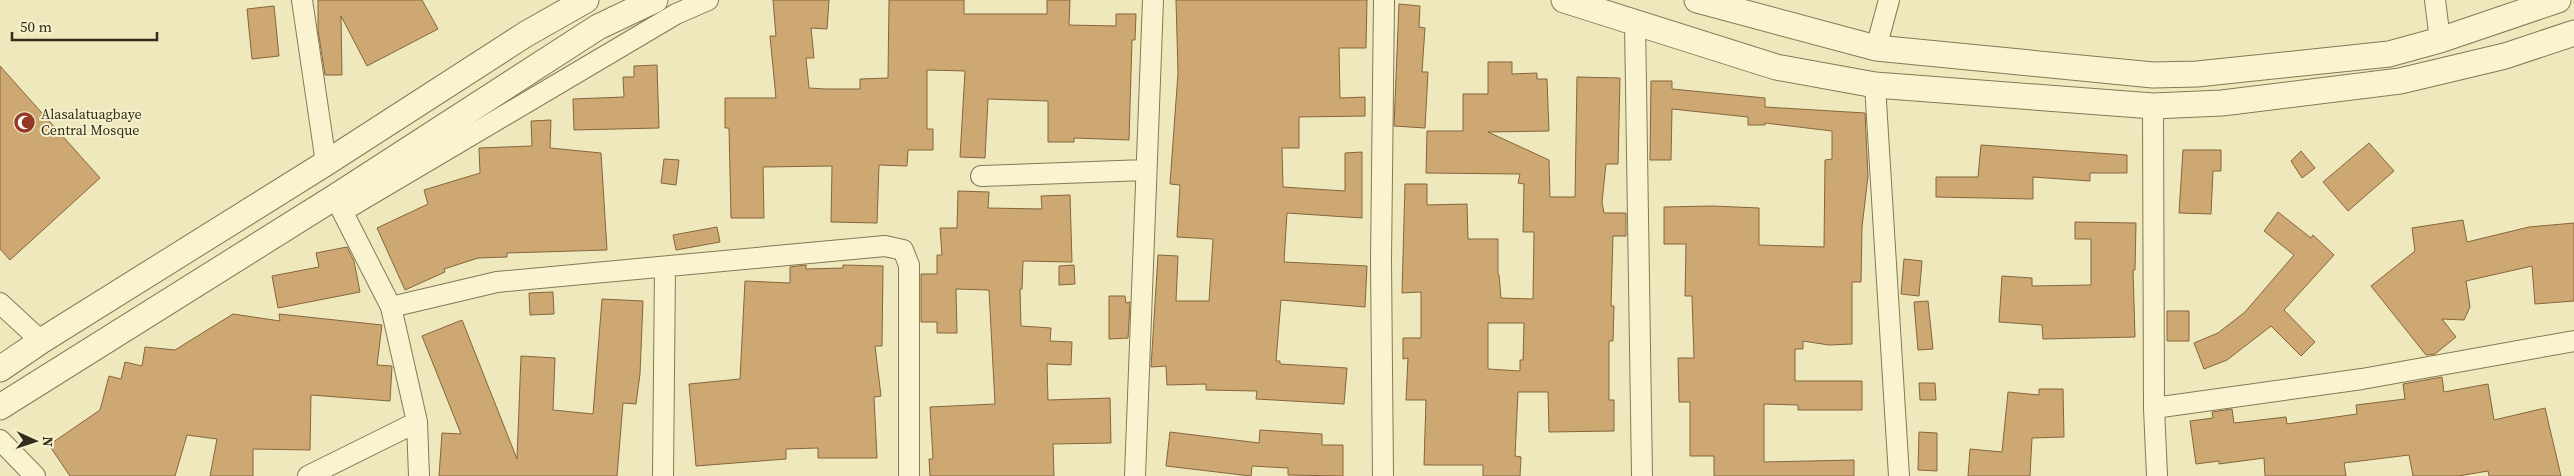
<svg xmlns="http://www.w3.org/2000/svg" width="2574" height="476" font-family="'Source Serif 4',serif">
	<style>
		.building { fill: #cda872; stroke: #85663c; fill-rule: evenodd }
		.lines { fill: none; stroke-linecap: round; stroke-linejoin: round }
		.minor-casing { stroke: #857856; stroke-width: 22 }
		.tertiary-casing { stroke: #857856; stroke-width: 27 }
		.minor { stroke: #f9f4cf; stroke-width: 20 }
		.tertiary { stroke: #f9f4cf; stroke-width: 25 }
		.labels { text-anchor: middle; stroke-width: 4; stroke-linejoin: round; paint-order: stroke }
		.poi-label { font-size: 14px; fill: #342c1b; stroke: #f5f1cc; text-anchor: start }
	</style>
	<rect width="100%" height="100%" fill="#eee8bc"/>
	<!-- building -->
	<path class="building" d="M318 0H422L438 29 367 66 341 16 342 75H325L318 30Z
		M773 0H829L827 29 811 28 814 58H806L809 88 826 89H860V79L888 78 889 0H964V14H1047V0H1070L1069 25 1116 26V14H1136L1135 40H1132L1129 140 1074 138V142H1048V101L988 99 985 158 960 157 965 71 927 70V129H933V150H908L907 166 879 165 877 223 831 222 832 166 763 167 764 218H731L729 128H725V98H776L770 36H776Z
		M1176 0H1367L1366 48H1339L1340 98 1365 97V116L1299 117V148H1282L1283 187 1345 191V153L1362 152V218L1287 213 1284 262 1367 266 1365 307 1281 300 1276 361H1280V364L1347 368 1344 404 1256 399 1257 391 1206 390V384L1167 385 1166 366 1151 367 1158 255 1178 256 1176 301H1209L1213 239 1177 237 1180 185 1170 184 1178 73Z
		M1399 4 1420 6 1419 27 1425 28 1422 72H1428L1425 128 1394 126Z
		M274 6 279 56 252 59 247 9Z
		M1488 62H1512V74L1537 73V79H1547L1549 131 1488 132 1549 160 1550 197H1575L1577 77 1620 78 1618 164H1606L1602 202 1604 213H1626V236H1613L1611 306H1614L1613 341H1609V400H1614V431L1549 432 1548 392H1518L1515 456 1521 457 1520 476H1483V465H1424L1426 400H1406L1408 358 1403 359V338H1421V292L1402 293 1405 184H1427V205L1467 204 1468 239H1498V275H1499L1501 298 1533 299 1534 232H1523L1524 184 1518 183 1520 174 1426 173 1427 131H1463V94H1488ZM1488 323H1524L1523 360H1520V371L1488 369Z
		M657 65 659 128 574 130 573 99 624 97 623 77H634V66Z
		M0 66 100 178 10 260 0 249Z
		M1651 81H1672V89L1765 98V107L1865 113 1868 176 1862 227 1861 282H1852V344L1829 345 1803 341V349H1795V381H1862V410H1798V405L1764 404V462L1854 460V476H1714V456H1690V402H1679L1678 358H1694L1692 296H1685L1686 244H1664V207L1713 206 1759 208V245L1824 247 1825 160 1832 159V131L1765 123V125H1748V117L1672 109 1671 160H1650Z
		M551 120 550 148 601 153 607 250 507 253V257L478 258 444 269 445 272 405 290 377 228 428 204 424 190 480 173 479 148 532 146 531 121Z
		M2369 143 2394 171 2348 211 2323 182Z
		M1981 145 2127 155V173H2090V181L2033 177V199L1936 197V177H1978Z
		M2183 150H2221V171H2213L2211 214 2179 213Z
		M2301 151 2315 168 2302 178 2291 161Z
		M664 159 679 160 676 185 661 183Z
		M958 191 989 192 988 208 1042 209 1041 196 1070 195 1072 262 1023 261 1022 289H1020L1021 326 1051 328 1050 341 1072 342 1071 365 1047 364 1048 400 1110 398 1111 443 1053 444 1054 476H930L929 459H933L930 407 995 404 989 290 956 289 957 333H937V322H921V274H937V255H942L940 228H957Z
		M2278 212 2311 238 2313 235 2334 255 2284 310 2315 342 2301 356 2271 326 2227 360 2204 369 2194 343 2218 333 2245 312 2294 255 2264 231Z
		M2463 220 2467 242 2529 227 2574 223V301L2535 304 2532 266 2466 281 2470 307 2464 320 2442 319 2456 337 2435 354 2426 355 2371 286 2415 251 2412 228Z
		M2075 222 2136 223 2135 270H2133L2135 337 2043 339 2042 325 1999 322 2002 276 2032 278V286L2091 285V239H2075Z
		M717 227 720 242 676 250 673 235Z
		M347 247 354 261 360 292 278 308 272 276 319 267 316 253Z
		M1904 259 1922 261 1919 296 1901 294Z
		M806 265V269L843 268V265L883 266 882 346H875L881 396 874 397 877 458H818V448L786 449V459L696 466 689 384 740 379 745 281 790 283V267Z
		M1074 265 1075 284 1059 285V266Z
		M553 292 554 314 530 315 529 293Z
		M1109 296H1125L1126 303 1130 302 1128 338 1109 339Z
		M602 299 643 301 640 374 636 404 623 403 617 476H439L442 433 461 434 422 336 462 320 517 459 521 356 555 358 553 410 593 414Z
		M1928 301 1933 349 1918 350 1914 302Z
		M2167 311H2189V341H2167Z
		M233 314 280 321 279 314 382 325 377 365 392 366 390 401 311 395 310 450 253 449V476H210L217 439 187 435 175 476H70L49 445 100 410 109 376 121 379 125 362 142 366 145 347 175 350Z
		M2442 377 2444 392 2488 384 2494 420 2545 408 2561 476H2489L2488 471 2458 476H2413L2409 455 2344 463 2346 476H2265L2264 458 2219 464V461L2196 464 2190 421 2213 418 2212 412 2232 409 2234 423 2286 417 2287 424 2357 414 2356 405 2405 399 2403 384Z
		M1919 383H1935L1936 400H1920Z
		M2039 389H2063L2064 437 2032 438 2030 476H1968L1970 449 2002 452 2008 392 2039 395Z
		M1260 430 1322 434V445H1343V476L1288 475V468L1252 466 1251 476 1166 466 1170 432 1259 443Z
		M1919 432 1937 433V471L1918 470Z"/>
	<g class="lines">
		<defs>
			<path id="minor" d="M302 0 326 163
				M2435 0 2440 40
				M1635 22 1642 476
				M1876 48 1889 0
				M1875 85 1899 476
				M2153 106 2154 408 2157 476
				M981 176 1146 170
				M336 199 391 307 417 422 419 476
				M343 211 676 14 708 0
				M0 303 41 341
				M391 307 497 282 885 246 903 250 909 265V476
				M2154 408 2362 379 2574 341
				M0 440 35 476
				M308 476 417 422
				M663 476 665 267
				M1135 476 1153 0
				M1383 476 1381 261 1384 0"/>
			<path id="tertiary" d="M1564 0 1776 67 1875 85 2153 106 2222 103 2400 81 2505 56 2574 33
				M1697 0 1876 48 2153 75 2197 74 2389 54 2440 40 2558 0
				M0 369 41 341 326 163 526 34 586 0
				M0 407 335 197 598 27 655 0"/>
		</defs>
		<!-- minor casing -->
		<use href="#minor" class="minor-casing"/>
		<!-- tertiary casing -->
		<use href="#tertiary" class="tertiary-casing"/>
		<!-- minor -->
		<use href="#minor" class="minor"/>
		<!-- tertiary -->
		<use href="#tertiary" class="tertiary"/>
	</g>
	<!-- icons -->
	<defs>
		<symbol id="mosque-disc" viewBox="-11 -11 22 22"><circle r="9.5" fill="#953925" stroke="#f5f1cc"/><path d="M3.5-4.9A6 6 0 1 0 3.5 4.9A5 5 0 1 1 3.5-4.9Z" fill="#fff"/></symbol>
	</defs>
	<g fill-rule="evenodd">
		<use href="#mosque-disc" x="12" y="110" width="25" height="25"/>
	</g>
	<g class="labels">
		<!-- poi labels -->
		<g class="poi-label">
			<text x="41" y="119">Alasalatuagbaye<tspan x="41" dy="16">Central Mosque</tspan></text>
		</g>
	</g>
	<!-- north arrow -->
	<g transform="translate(35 441) rotate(93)" stroke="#f5f1cc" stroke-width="4" paint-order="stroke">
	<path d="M0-4L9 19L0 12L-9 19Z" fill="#342c1b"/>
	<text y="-8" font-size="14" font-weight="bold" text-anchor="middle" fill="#342c1b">N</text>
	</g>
	<!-- scale -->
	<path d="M12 32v8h145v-8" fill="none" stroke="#342c1b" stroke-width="2.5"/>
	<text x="20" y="32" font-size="15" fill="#342c1b" stroke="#f5f1cc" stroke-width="4" paint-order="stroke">50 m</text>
</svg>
